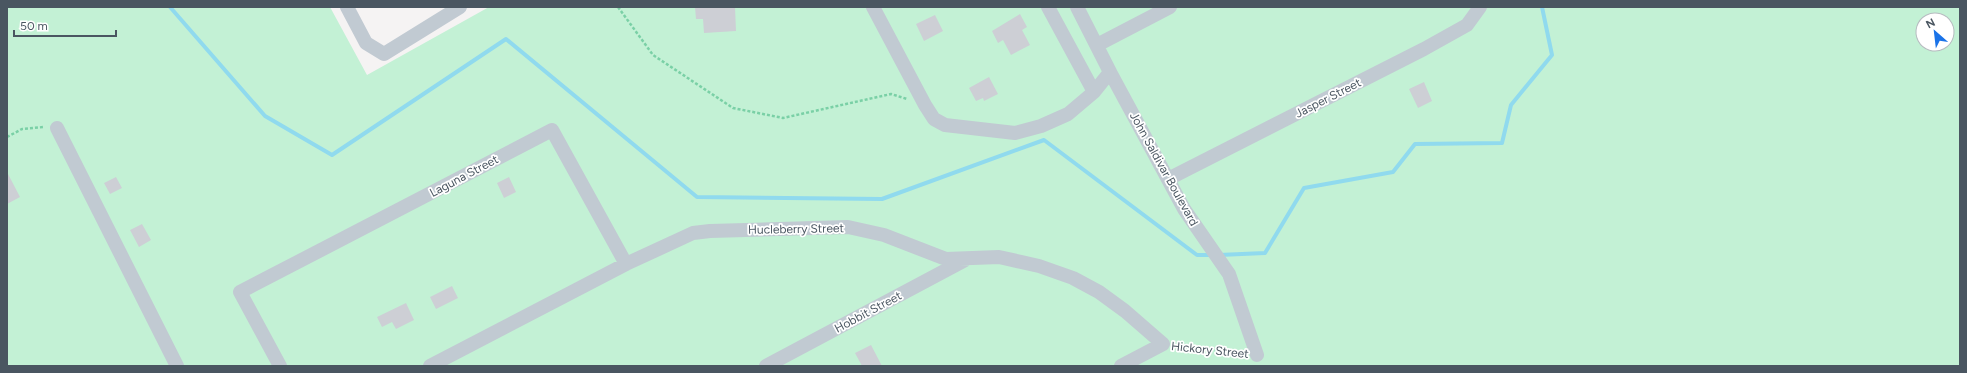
<svg xmlns="http://www.w3.org/2000/svg" width="1967" height="373" font-family="Figtree,sans-serif">
	<style>
		.green { fill: #c3f1d5; fill-rule: evenodd }
		.lines { fill: none; stroke-linecap: round; stroke-linejoin: round }
		.stream { stroke: #90daee; stroke-width: 4 }
		.building { fill: #cdcfd5 }
		.path { stroke: #7ad0a6; stroke-width: 2.5; stroke-dasharray: 3 2; stroke-linecap: butt }
		.minor { stroke: #c1cad2; stroke-width: 14 }
		.labels { text-anchor: middle; stroke-width: 3.5; stroke-linejoin: round; paint-order: stroke }
		.street-label { font-size: 12px; fill: #4a5661; stroke: #fff }
	</style>
	<rect width="100%" height="100%" fill="#f5f3f3"/>
	<!-- green -->
	<path class="green" d="M7 7H330L367 75 489 7H1960V366H7ZM1923 20H1947V44H1923Z"/>
	<g class="lines">
		<!-- stream -->
		<path class="stream" d="M170 7 265 116 332 155 506 39 697 197 882 199 1044 140 1197 255H1212
			M1219 255 1265 253 1304 188 1393 172 1415 144 1502 143 1511 105 1552 55 1542 7"/>
	</g>
	<!-- building -->
	<path class="building" d="M695 7H735L736 31 704 33 703 19H696Z
		M1020 14 1027 27 1022 30 1030 45 1011 55 1003 40 998 43 992 31Z
		M935 15 943 31 924 41 916 24Z
		M989 77 998 94 984 101 983 98 976 101 969 88Z
		M1424 82 1432 101 1418 108 1409 89Z
		M7 172 20 197 7 204Z
		M116 177 122 188 110 194 104 183Z
		M509 177 516 192 504 198 497 183Z
		M142 224 151 240 139 247 130 230Z
		M452 286 458 298 436 309 430 297Z
		M406 303 414 320 396 329 392 322 382 327 377 317Z
		M871 345 882 366H862L855 353Z"/>
	<g class="lines">
		<!-- path -->
		<path class="path" d="M618 7 653 55 733 108 783 118 891 94 907 99
			M7 137 22 129 44 127
			M1175 346 1242 353"/>
		<!-- minor -->
		<path class="minor" d="M347 7 366 43 384 54 460 7
			M873 7 925 105 934 119 945 125 1015 133 1041 126 1068 114 1094 92 1110 72
			M1048 7 1094 92
			M1077 7 1110 72 1184 209 1229 274 1257 355
			M1097 45 1170 7
			M57 128 177 366
			M1168 179 1424 49 1467 25 1480 7
			M280 366 240 292 552 130 626 264
			M430 366 626 264 693 233 710 231 848 227 884 235 946 259 999 257 1039 266 1073 278 1099 292 1125 311 1163 344 1121 366
			M766 366 965 260"/>
	</g>
	<g class="labels">
		<!-- street labels -->
		<g class="street-label">
			<text transform="translate(1328 98) rotate(-27)" y="4">Jasper Street</text>
			<text transform="translate(1164 169) rotate(61)" y="4">John Saldivar Boulevard</text>
			<text transform="translate(464 176) rotate(-28)" y="4">Laguna Street</text>
			<text transform="translate(796 229) rotate(-1)" y="4">Hucleberry Street</text>
			<text transform="translate(868 312) rotate(-28)" y="4">Hobbit Street</text>
			<text transform="translate(1210 350) rotate(6)" y="4">Hickory Street</text>
		</g>
	</g>
	<!-- border -->
	<rect width="1967" height="373" fill="none" stroke="#4a5661" stroke-width="16"/>
	<!-- north arrow -->
	<g transform="translate(1935 32) rotate(332)"><circle r="19" fill="#ffffff" stroke="#b7bbc0"/>
	<path d="M0-3L7 15L0 10L-7 15Z" fill="#1a73e8"/>
	<text y="-6" font-size="11" font-weight="bold" text-anchor="middle" fill="#4a5661">N</text>
	</g>
	<!-- scale -->
	<path d="M14 30v6h102v-6" fill="none" stroke="#4a5661" stroke-width="2"/>
	<text x="20" y="30" font-size="12" fill="#4a5661" stroke="#ffffff" stroke-width="3" paint-order="stroke">50 m</text>
</svg>
